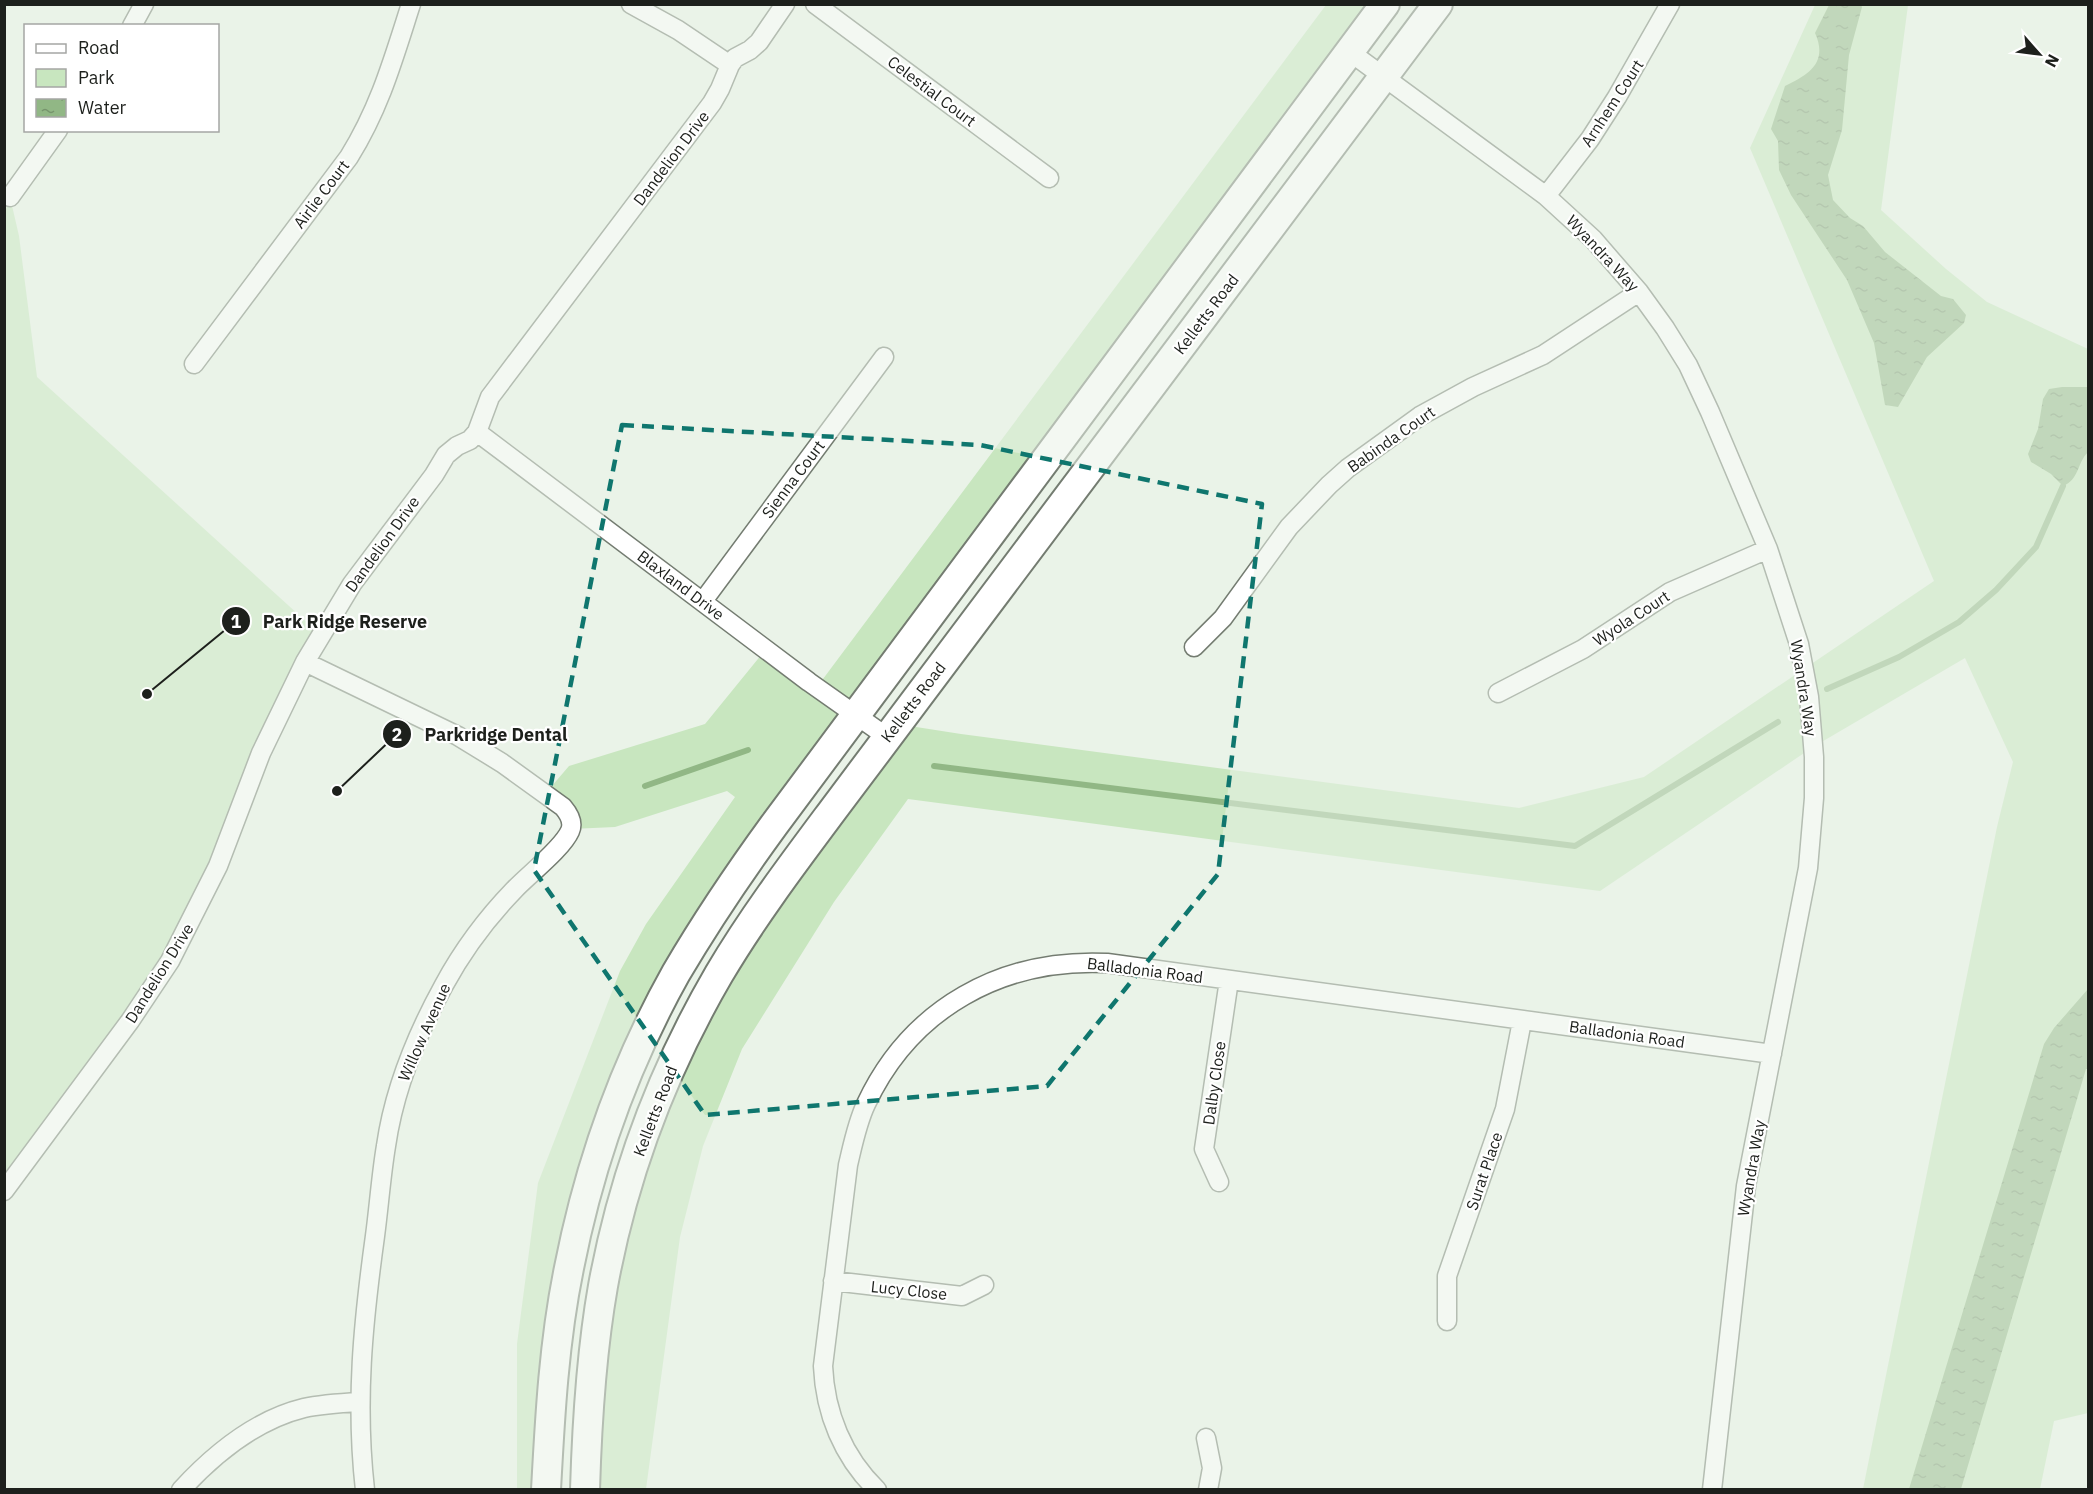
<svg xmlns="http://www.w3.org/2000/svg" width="2093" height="1494" font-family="'IBM Plex Sans',sans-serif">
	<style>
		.green { fill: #c8e6bf }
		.water { fill: url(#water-ripples) }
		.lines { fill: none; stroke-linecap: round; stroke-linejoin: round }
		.stream { stroke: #91b785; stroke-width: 6 }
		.street-casing { stroke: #747c71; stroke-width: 21 }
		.primary-casing { stroke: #747c71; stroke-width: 32 }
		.street { stroke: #fff; stroke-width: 18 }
		.primary { stroke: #fff; stroke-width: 28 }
		.marked { fill: none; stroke: #0f766e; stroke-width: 4.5; stroke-dasharray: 12 8; stroke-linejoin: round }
		.labels { text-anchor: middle; stroke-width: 4.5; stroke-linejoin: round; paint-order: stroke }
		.street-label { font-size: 16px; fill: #1d201c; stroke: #fff }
		.leader { fill: none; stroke: #1d201c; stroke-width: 2 }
		.callout-dot { fill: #1d201c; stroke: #fff; stroke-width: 2 }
		.mark-label { font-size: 18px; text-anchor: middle; font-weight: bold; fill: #fff }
		.callout-label { font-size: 18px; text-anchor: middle; font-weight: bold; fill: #1d201c; stroke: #fff; stroke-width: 4.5; stroke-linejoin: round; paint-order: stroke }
	</style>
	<defs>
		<pattern id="water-ripples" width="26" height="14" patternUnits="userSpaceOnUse" patternTransform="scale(1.5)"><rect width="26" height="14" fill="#91b785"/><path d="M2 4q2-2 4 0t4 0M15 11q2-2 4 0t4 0" fill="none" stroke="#76946c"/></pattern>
	</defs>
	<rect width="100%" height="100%" fill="#eaf3e8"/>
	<!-- green -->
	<path class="green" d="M1326 5H1385L716 908 597 1156 546 1489 517 1490V1344L538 1183 620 971 646 924 735 797 727 791 615 827 571 829 545 794 569 766 705 724 766 649 817 687Z
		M1815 5H1908L1881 210 1946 269 1987 302 2088 349V1413L2054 1421 2040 1489H1863L1997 827 2013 762 1965 658 1813 747 1600 891 908 799 834 902 742 1049 703 1146 680 1237 646 1489 585 1490 596 1332 678 1051 897 724 961 734 1519 808 1644 777 1934 581 1750 148Z
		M10 197 19 236 37 377 321 635 185 934 5 1182 4 215Z"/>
	<!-- water -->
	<path class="water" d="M1829 5H1861L1862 7 1849 55 1842 130 1828 175 1833 200 1850 218 1863 226 1885 252 1941 296 1953 299 1966 315 1964 323 1927 357 1898 407 1885 405 1874 343 1847 280 1791 195 1779 170 1778 141 1771 129 1785 86C1810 74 1828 62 1815 33Z
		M2062 387H2088V452C2077 463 2079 480 2063 486L2051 474 2031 462 2028 454 2038 429 2043 399 2049 389Z
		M2088 989V1069H2086L1961 1489H1909L2044 1044 2054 1028Z"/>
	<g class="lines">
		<!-- stream -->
		<path class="stream" d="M1827 689 1899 657 1959 622 1996 590 2036 547 2063 486
			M934 766 1575 846 1778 722
			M645 786 748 750"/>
		<defs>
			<path id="street" d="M631 4 678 30 730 65
				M815 4 1049 178
				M132 26 144 4
				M1350 52 1546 196 1593 239 1639 292 1665 328 1688 365 1710 412 1768 549 1799 644 1809 697 1814 757V798L1808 868 1746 1186 1712 1490
				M1546 196 1590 139 1617 97 1670 4
				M10 197 58 130
				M194 364 349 157C380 107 393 60 411 4
				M477 432 809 682 887 737
				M703 601 884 357
				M1194 647 1223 618 1289 527 1329 485 1348 468 1420 416 1473 387 1543 355 1639 292
				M305 662 458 736 502 763 563 807C569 814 574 822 570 831 562 849 528 875 514 890 487 918 463 950 444 985 417 1034 394 1090 386 1146 381 1176 379 1206 375 1236 363 1323 355 1402 365 1490
				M1498 693 1583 649 1670 592 1768 549
				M1219 1182 1204 1149 1229 980
				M4 1191 130 1021 170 961 218 866 261 753 305 662 352 584 434 475 446 455 457 446 470 440 477 432 490 397 712 103 720 89 730 65 735 58 750 50 759 42 785 4
				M833 1281 962 1296 984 1285
				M1447 1321V1276L1505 1109 1522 1021
				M1206 1438 1212 1468 1208 1490
				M181 1490C215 1453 255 1420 304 1408 322 1404 341 1403 360 1402
				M877 1490C843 1457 825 1413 823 1366L848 1165C853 1144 857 1123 866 1104 911 1008 1002 958 1107 963L1772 1054"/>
			<path id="primary" d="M546 1490C550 1415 554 1341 569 1268 589 1166 625 1064 676 973 706 922 739 873 774 825L1385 4
				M585 1490C587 1421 591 1354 603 1286 623 1177 663 1070 719 974 754 915 795 861 836 806L1438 4"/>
		</defs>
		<!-- street casing -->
		<use href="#street" class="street-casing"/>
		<!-- primary casing -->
		<use href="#primary" class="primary-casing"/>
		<!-- street -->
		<use href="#street" class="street"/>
		<!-- primary -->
		<use href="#primary" class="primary"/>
	</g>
	<!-- marked area -->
	<path d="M0 0H2093V1494H0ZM622 425 980 445 1262 504 1218 874 1047 1086 705 1115 534 870Z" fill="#eaf3e8" fill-opacity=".55" fill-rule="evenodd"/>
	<path class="marked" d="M622 425 980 445 1262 504 1218 874 1047 1086 705 1115 534 870Z"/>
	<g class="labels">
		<!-- street labels -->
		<g class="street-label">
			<text transform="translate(932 91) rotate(37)" y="6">Celestial Court</text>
			<text transform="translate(1612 103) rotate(-57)" y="6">Arnhem Court</text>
			<text transform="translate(671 158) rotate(-53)" y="6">Dandelion Drive</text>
			<text transform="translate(321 194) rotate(-53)" y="6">Airlie Court</text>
			<text transform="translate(1603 253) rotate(47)" y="6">Wyandra Way</text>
			<text transform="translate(1206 314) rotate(-53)" y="6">Kelletts Road</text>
			<text transform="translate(1391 439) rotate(-35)" y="6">Babinda Court</text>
			<text transform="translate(793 479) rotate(-53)" y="6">Sienna Court</text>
			<text transform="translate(382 544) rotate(-54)" y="6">Dandelion Drive</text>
			<text transform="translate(681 585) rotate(37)" y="6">Blaxland Drive</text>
			<text transform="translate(1631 618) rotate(-33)" y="6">Wyola Court</text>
			<text transform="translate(1804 688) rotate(81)" y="6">Wyandra Way</text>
			<text transform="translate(913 702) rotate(-53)" y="6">Kelletts Road</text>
			<text transform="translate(1145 970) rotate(7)" y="6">Balladonia Road</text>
			<text transform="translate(159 973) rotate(-58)" y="6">Dandelion Drive</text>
			<text transform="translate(424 1032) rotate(-66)" y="6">Willow Avenue</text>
			<text transform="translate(1627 1034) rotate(8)" y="6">Balladonia Road</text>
			<text transform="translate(1214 1083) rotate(-82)" y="6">Dalby Close</text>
			<text transform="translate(655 1111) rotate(-69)" y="6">Kelletts Road</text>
			<text transform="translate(1751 1168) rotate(-80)" y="6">Wyandra Way</text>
			<text transform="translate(1484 1171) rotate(-71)" y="6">Surat Place</text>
			<text transform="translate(909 1290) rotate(6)" y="6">Lucy Close</text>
		</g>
	</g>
	<!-- callouts -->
	<path class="leader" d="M147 694L236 621M337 791L397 734"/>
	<g class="callout-dot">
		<circle cx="147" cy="694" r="6"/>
		<circle cx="337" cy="791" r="6"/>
		<circle cx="236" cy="621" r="15"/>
		<circle cx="397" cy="734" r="15"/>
	</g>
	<g class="mark-label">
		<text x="236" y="628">1</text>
		<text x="397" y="741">2</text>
	</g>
	<g class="callout-label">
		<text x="345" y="628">Park Ridge Reserve</text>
		<text x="496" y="741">Parkridge Dental</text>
	</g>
	<!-- border -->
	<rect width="2093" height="1494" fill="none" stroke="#1d201c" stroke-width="12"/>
	<!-- legend -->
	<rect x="24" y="24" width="195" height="108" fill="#ffffff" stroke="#a5a6a4" stroke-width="1.5"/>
	<rect x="36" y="44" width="30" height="9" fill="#ffffff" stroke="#a5a6a4" stroke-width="1.5"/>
	<text x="78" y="54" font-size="18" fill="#1d201c">Road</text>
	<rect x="36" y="69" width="30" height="18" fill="#c8e6bf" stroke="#a5a6a4" stroke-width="1.5"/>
	<text x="78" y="84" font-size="18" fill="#1d201c">Park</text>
	<rect x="36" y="99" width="30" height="18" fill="url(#water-ripples)" stroke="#a5a6a4" stroke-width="1.5"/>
	<text x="78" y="114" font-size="18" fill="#1d201c">Water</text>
	<!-- north arrow -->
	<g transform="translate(2039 54) rotate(118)" stroke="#ffffff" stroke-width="4.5" paint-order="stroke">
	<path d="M0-4.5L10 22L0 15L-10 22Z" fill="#1d201c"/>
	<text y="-9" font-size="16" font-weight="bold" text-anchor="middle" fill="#1d201c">N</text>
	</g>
</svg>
